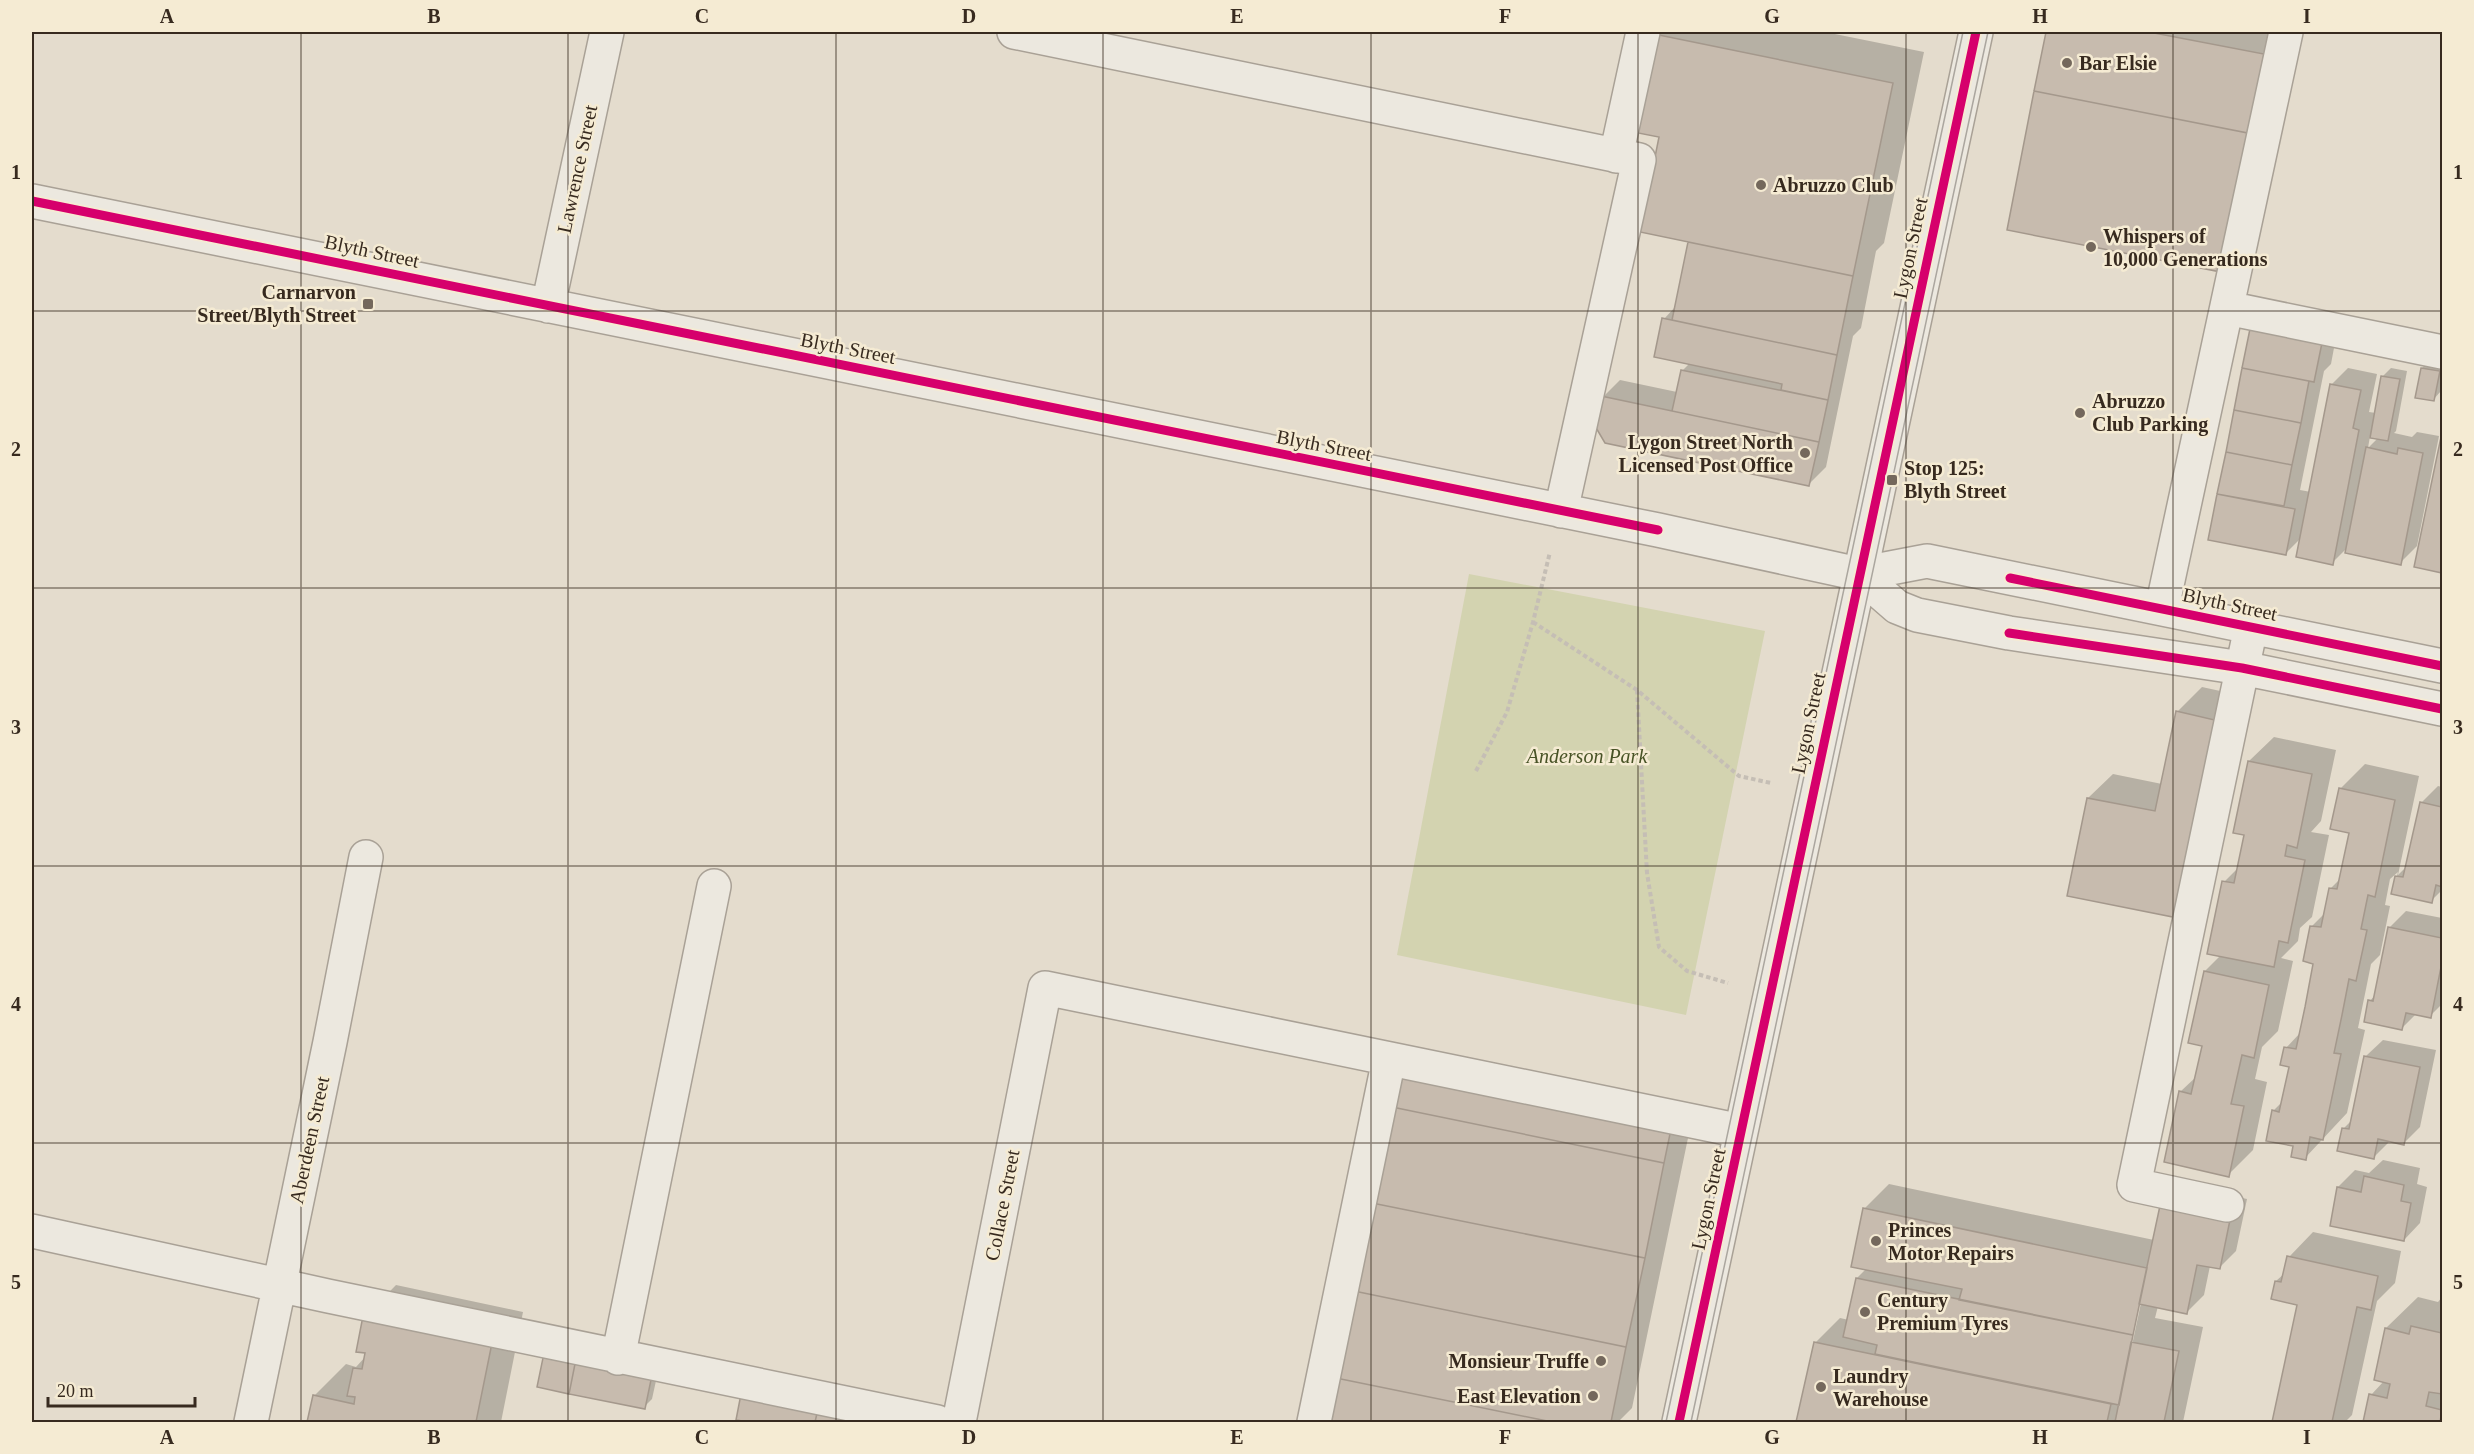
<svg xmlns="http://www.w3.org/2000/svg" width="2474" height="1454" font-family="'Times New Roman',serif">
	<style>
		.green { fill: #d3d3b0 }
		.shadow { fill: #0003; fill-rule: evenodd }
		.building { fill: #c7bbae; stroke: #a4988c; stroke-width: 1.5 }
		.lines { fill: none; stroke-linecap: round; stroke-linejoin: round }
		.minor-casing { stroke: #a9a196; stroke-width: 36 }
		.path { stroke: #c5beb5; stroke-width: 4; stroke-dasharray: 4.5 3; stroke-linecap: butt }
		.minor { stroke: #ece8df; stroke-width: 33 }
		.tram { stroke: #aba69f; stroke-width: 1.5 }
		.cycleway-casing { stroke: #f5ebd3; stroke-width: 13 }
		.cycleway { stroke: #d6006c; stroke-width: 9 }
		.grid { fill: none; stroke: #372a1f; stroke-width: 1.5; stroke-opacity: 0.55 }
		.poi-dot { fill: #74685c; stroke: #f5ebd3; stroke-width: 2 }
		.labels { text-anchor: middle; stroke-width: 5; stroke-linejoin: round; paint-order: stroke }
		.poi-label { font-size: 20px; font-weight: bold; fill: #372a1f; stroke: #f5ebd3; text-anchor: start }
		.street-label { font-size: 20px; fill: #372a1f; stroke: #f5ebd3 }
		.park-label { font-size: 20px; font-style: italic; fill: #485326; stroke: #f5ebd3 }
		.neatline { fill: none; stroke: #372a1f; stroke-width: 2 }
		.grid-label { font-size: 20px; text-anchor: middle; font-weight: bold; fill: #372a1f }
	</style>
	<rect width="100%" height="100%" fill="#e4dccd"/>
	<!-- green -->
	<path class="green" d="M1469 574 1765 631 1686 1015 1397 955Z"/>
	<!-- shadow -->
	<path class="shadow" d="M1658 32H1825L1924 52 1884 243 1876 251 1861 328 1853 336 1826 467 1809 484 1603 397 1620 380 1677 392 1682 371 1690 363 1664 319 1676 306 1690 241 1661 136Z
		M2048 32H2287L2245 246 2009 229Z
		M2339 321 2331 364 2324 371 2300 490 2311 492 2331 385 2348 368 2377 374 2369 412 2376 413 2383 376 2391 368 2407 371 2396 431 2394 433 2412 437 2417 432 2439 436 2417 546 2400 563 2348 547 2332 563 2302 537 2286 553 2210 539 2252 324ZM2370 436 2378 438 2368 448Z
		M2430 360 2442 363 2441 391 2433 400 2422 368Z
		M2442 439V572L2416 566Z
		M2202 687 2243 696 2202 892 2088 798 2113 774 2162 784 2177 712Z
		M2274 737 2336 750 2321 821 2311 832 2329 835 2312 917 2300 928 2298 941 2281 958 2293 961 2278 1031 2262 1047 2255 1079 2267 1082 2253 1150 2228 1175 2180 1092 2197 1076 2203 1045 2205 971 2221 955 2224 882 2239 867 2245 834 2249 761Z
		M2365 764 2419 776 2398 875 2407 866 2421 803 2438 786 2442 787V890L2431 901 2393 893 2398 872 2390 879 2385 905 2390 906 2380 955 2371 964 2366 989 2358 1028 2365 1030 2347 1113 2305 1158 2273 1111 2283 1101 2290 1066 2286 1048 2301 1032 2315 962 2312 926 2325 913 2331 888 2341 878 2350 832 2340 789Z
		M2406 911 2442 918V1004L2430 1016 2417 1013 2401 1029 2370 1001 2375 995 2389 928Z
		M2383 1040 2436 1050 2420 1127 2403 1144 2390 1141 2374 1157 2343 1129 2353 1119 2366 1056Z
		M1687 1112 1682 1137 1688 1138 1632 1408 1618 1422H1338L1329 1421Z
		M2383 1160 2420 1168 2417 1184 2427 1187 2420 1223 2404 1240 2338 1187 2355 1170 2369 1173Z
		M1889 1184 2154 1240 2179 1184 2247 1199 2236 1251 2219 1268 2210 1266 2204 1295 2187 1312 2158 1306 2155 1318 2203 1327 2183 1422H1798L1815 1343 1840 1318 1849 1320 1857 1278 1867 1268 1864 1209ZM2138 1303H2141L2131 1350 2128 1349Z
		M2313 1232 2401 1251 2395 1283 2377 1301 2352 1415 2345 1422H2273L2299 1304 2276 1281 2285 1273 2289 1257Z
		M396 1285 523 1312 501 1422H309L314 1396 346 1364 356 1367 366 1356 365 1317Z
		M2418 1297 2438 1302 2442 1297V1422H2365L2371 1395 2384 1381 2386 1328Z
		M659 1367 652 1399 644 1407 539 1386Z
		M743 1395 862 1422H757L738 1419Z"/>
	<!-- building -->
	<path class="building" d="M2046 32H2149L2264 54 2248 133 2034 91Z
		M1654 34 1893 83 1853 276 1640 232 1659 137 1633 132Z
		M2034 91 2248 133 2221 272 2007 230Z
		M1688 242 1853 276 1837 355 1672 320Z
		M1662 318 1837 355 1828 400 1781 390 1782 384 1654 357Z
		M2251 324 2323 338 2314 382 2242 368Z
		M2242 368 2309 381 2301 423 2234 410Z
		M2421 368 2440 371 2434 401 2415 398Z
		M1681 370 1828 400 1819 442 1672 411Z
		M2381 376 2400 379 2388 441 2370 438Z
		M2330 384 2361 390 2353 428 2359 430 2333 565 2296 557Z
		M1601 396 1819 442 1809 486 1605 443 1595 426Z
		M2234 410 2301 423 2292 465 2226 452Z
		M2441 437H2442V573L2414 567Z
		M2366 447 2397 454 2398 448 2423 453 2401 565 2345 553Z
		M2226 452 2292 465 2284 506 2217 494Z
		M2217 494 2295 509 2286 555 2208 540Z
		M2176 711 2219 721 2178 918 2067 896 2087 798 2155 811Z
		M2248 761 2312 774 2297 848 2287 845 2285 856 2305 860 2288 943 2279 941 2274 967 2207 954 2222 881 2234 883 2244 835 2233 833Z
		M2339 788 2395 800 2375 897 2368 895 2361 929 2367 930 2356 981 2349 979 2342 1015 2334 1053 2341 1054 2323 1140 2310 1137 2306 1160 2291 1157 2293 1146 2266 1141 2272 1110 2279 1112 2289 1067 2280 1065 2284 1047 2296 1049 2305 1007 2313 964 2303 961 2310 926 2321 927 2329 888 2337 889 2349 833 2330 829Z
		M2420 802 2442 807V887L2436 885 2432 903 2391 894 2395 876 2403 877Z
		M2388 927 2442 938V962L2431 1018 2406 1013 2402 1030 2364 1022 2368 1000 2373 1001Z
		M2204 971 2269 985 2254 1058 2242 1055 2231 1104 2244 1106 2229 1177 2164 1162 2179 1091 2191 1094 2202 1046 2188 1043Z
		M2364 1056 2420 1067 2404 1145 2378 1139 2374 1159 2337 1151 2342 1128 2349 1129Z
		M1399 1073 1671 1129 1664 1163 1392 1107Z
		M1392 1107 1664 1163 1645 1258 1372 1203Z
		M2364 1176 2404 1185 2401 1201 2411 1203 2404 1241 2330 1226 2337 1187 2361 1192Z
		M2161 1201 2231 1215 2220 1269 2197 1265 2187 1314 2139 1304Z
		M1372 1203 1645 1258 1626 1347 1354 1291Z
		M1863 1208 2147 1268 2133 1335 1959 1300 1962 1289 1851 1267Z
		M2287 1256 2378 1276 2371 1310 2357 1307 2332 1422H2272L2297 1305 2271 1299 2275 1281 2281 1282Z
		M1856 1278 2133 1335 2119 1405 1875 1354 1877 1345 1843 1337Z
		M1354 1291 1626 1347 1611 1422H1552L1336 1378Z
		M363 1316 492 1343 476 1422H307L313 1395 354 1404 355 1397 347 1396 353 1368 362 1369 365 1353 356 1352Z
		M2411 1326 2442 1333V1394L2429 1392 2426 1406 2442 1410 2440 1422H2363L2369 1394 2387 1398 2390 1384 2374 1380 2385 1328 2409 1334Z
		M1814 1342 2111 1404 2107 1422H1796Z
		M2131 1342 2179 1351 2164 1422H2115Z
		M544 1353 576 1359 569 1394 537 1387Z
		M576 1359 652 1375 645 1409 569 1394Z
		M1336 1378 1552 1422H1330Z
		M741 1394 818 1409 815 1422H749L736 1420Z
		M818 1409 857 1418 856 1422H815Z"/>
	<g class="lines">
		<defs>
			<path id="minor" d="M1014 32 1639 160 1561 511
				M1616 156 1643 32
				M32 201 1658 530 1859 574 1927 561 2442 666
				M548 306 607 32
				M2227 308 2442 352
				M1859 574 1897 607 1917 615 2009 633 2242 668 2442 709
				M2162 608 2286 32
				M2227 1205 2134 1185 2251 627
				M32 1231 328 1296 937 1422
				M618 1358 714 886
				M251 1422 330 1042 366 857
				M959 1422 1045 988 1741 1131
				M1314 1422 1389 1059
				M1679 1422 1976 32"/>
		</defs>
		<!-- minor casing -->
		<use href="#minor" class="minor-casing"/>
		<!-- path -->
		<path class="path" d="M1533 622 1637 690 1739 776 1771 783
			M1637 690 1647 873 1659 947 1687 971 1728 983
			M1476 771 1507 712 1533 622 1550 552"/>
		<!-- minor -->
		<use href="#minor" class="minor"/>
		<!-- tram -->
		<path class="tram" d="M1666 1422 1963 32
			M1691 1422 1988 32"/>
		<defs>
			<path id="cycleway" d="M32 201 1658 530
				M2010 578 2442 666
				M2009 633 2242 668 2442 709
				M1679 1422 1976 32"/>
		</defs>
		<!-- cycleway casing -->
		<use href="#cycleway" class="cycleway-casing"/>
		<!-- cycleway -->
		<use href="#cycleway" class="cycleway"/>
	</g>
	<!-- grid -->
	<path class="grid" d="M301 32V1422M568 32V1422M836 32V1422M1103 32V1422M1371 32V1422M1638 32V1422M1906 32V1422M2173 32V1422M32 311H2442M32 588H2442M32 866H2442M32 1143H2442"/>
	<!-- markers -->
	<g class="poi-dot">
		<circle cx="2067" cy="63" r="6"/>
		<circle cx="1761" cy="185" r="6"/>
		<circle cx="2091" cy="247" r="6"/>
		<rect x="362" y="298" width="12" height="12" rx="3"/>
		<circle cx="2080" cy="413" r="6"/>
		<circle cx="1805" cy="453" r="6"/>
		<rect x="1886" y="474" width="12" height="12" rx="3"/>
		<circle cx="1876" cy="1241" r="6"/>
		<circle cx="1865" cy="1312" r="6"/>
		<circle cx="1601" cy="1361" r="6"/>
		<circle cx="1821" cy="1387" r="6"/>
		<circle cx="1593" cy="1396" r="6"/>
	</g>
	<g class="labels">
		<!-- poi labels -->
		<g class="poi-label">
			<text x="2079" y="70">Bar Elsie</text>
			<text x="1773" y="192">Abruzzo Club</text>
			<text x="2103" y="243">Whispers of<tspan x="2103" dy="23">10,000 Generations</tspan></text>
			<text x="356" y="299" text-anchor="end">Carnarvon<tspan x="356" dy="23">Street/Blyth Street</tspan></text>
			<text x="2092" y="408">Abruzzo<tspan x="2092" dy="23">Club Parking</tspan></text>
			<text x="1793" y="449" text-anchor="end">Lygon Street North<tspan x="1793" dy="23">Licensed Post Office</tspan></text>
			<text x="1904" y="475">Stop 125:<tspan x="1904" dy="23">Blyth Street</tspan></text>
			<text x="1888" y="1237">Princes<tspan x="1888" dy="23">Motor Repairs</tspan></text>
			<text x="1877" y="1307">Century<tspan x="1877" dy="23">Premium Tyres</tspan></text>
			<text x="1589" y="1368" text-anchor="end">Monsieur Truffe</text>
			<text x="1833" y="1383">Laundry<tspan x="1833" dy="23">Warehouse</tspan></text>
			<text x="1581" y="1403" text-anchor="end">East Elevation</text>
		</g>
		<!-- street labels -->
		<g class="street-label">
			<text transform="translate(577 169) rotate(-78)" y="7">Lawrence Street</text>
			<text transform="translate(1910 248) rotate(-78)" y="7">Lygon Street</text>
			<text transform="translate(372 251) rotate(12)" y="7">Blyth Street</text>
			<text transform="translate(848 348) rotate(11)" y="7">Blyth Street</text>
			<text transform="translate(1324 445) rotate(11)" y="7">Blyth Street</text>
			<text transform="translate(2230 604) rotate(12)" y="7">Blyth Street</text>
			<text transform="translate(1808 723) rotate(-78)" y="7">Lygon Street</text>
			<text transform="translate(309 1140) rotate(-78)" y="7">Aberdeen Street</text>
			<text transform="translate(1708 1199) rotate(-78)" y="7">Lygon Street</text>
			<text transform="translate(1002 1205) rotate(-79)" y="7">Collace Street</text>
		</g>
		<!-- park labels -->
		<g class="park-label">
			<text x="1587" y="763">Anderson Park</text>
		</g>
	</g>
	<!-- border -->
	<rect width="2474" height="1454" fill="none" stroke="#f5ebd3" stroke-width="66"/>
	<!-- scale -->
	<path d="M48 1397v9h147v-9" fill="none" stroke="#372a1f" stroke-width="3"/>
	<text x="57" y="1397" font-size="18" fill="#372a1f" stroke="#f5ebd3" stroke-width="4.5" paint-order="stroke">20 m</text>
	<rect x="33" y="33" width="2408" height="1388" class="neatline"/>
	<g class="grid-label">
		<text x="167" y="23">A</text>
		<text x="434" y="23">B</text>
		<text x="702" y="23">C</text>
		<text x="969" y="23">D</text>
		<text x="1237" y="23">E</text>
		<text x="1505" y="23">F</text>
		<text x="1772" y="23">G</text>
		<text x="2040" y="23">H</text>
		<text x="2307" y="23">I</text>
		<text x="16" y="179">1</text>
		<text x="2458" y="179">1</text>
		<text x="16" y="456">2</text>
		<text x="2458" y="456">2</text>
		<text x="16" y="734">3</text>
		<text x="2458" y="734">3</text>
		<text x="16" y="1011">4</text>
		<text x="2458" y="1011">4</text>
		<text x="16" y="1289">5</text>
		<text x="2458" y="1289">5</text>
		<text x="167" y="1444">A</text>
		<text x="434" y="1444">B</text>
		<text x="702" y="1444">C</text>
		<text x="969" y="1444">D</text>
		<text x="1237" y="1444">E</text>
		<text x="1505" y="1444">F</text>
		<text x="1772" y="1444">G</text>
		<text x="2040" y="1444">H</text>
		<text x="2307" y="1444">I</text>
	</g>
</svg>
